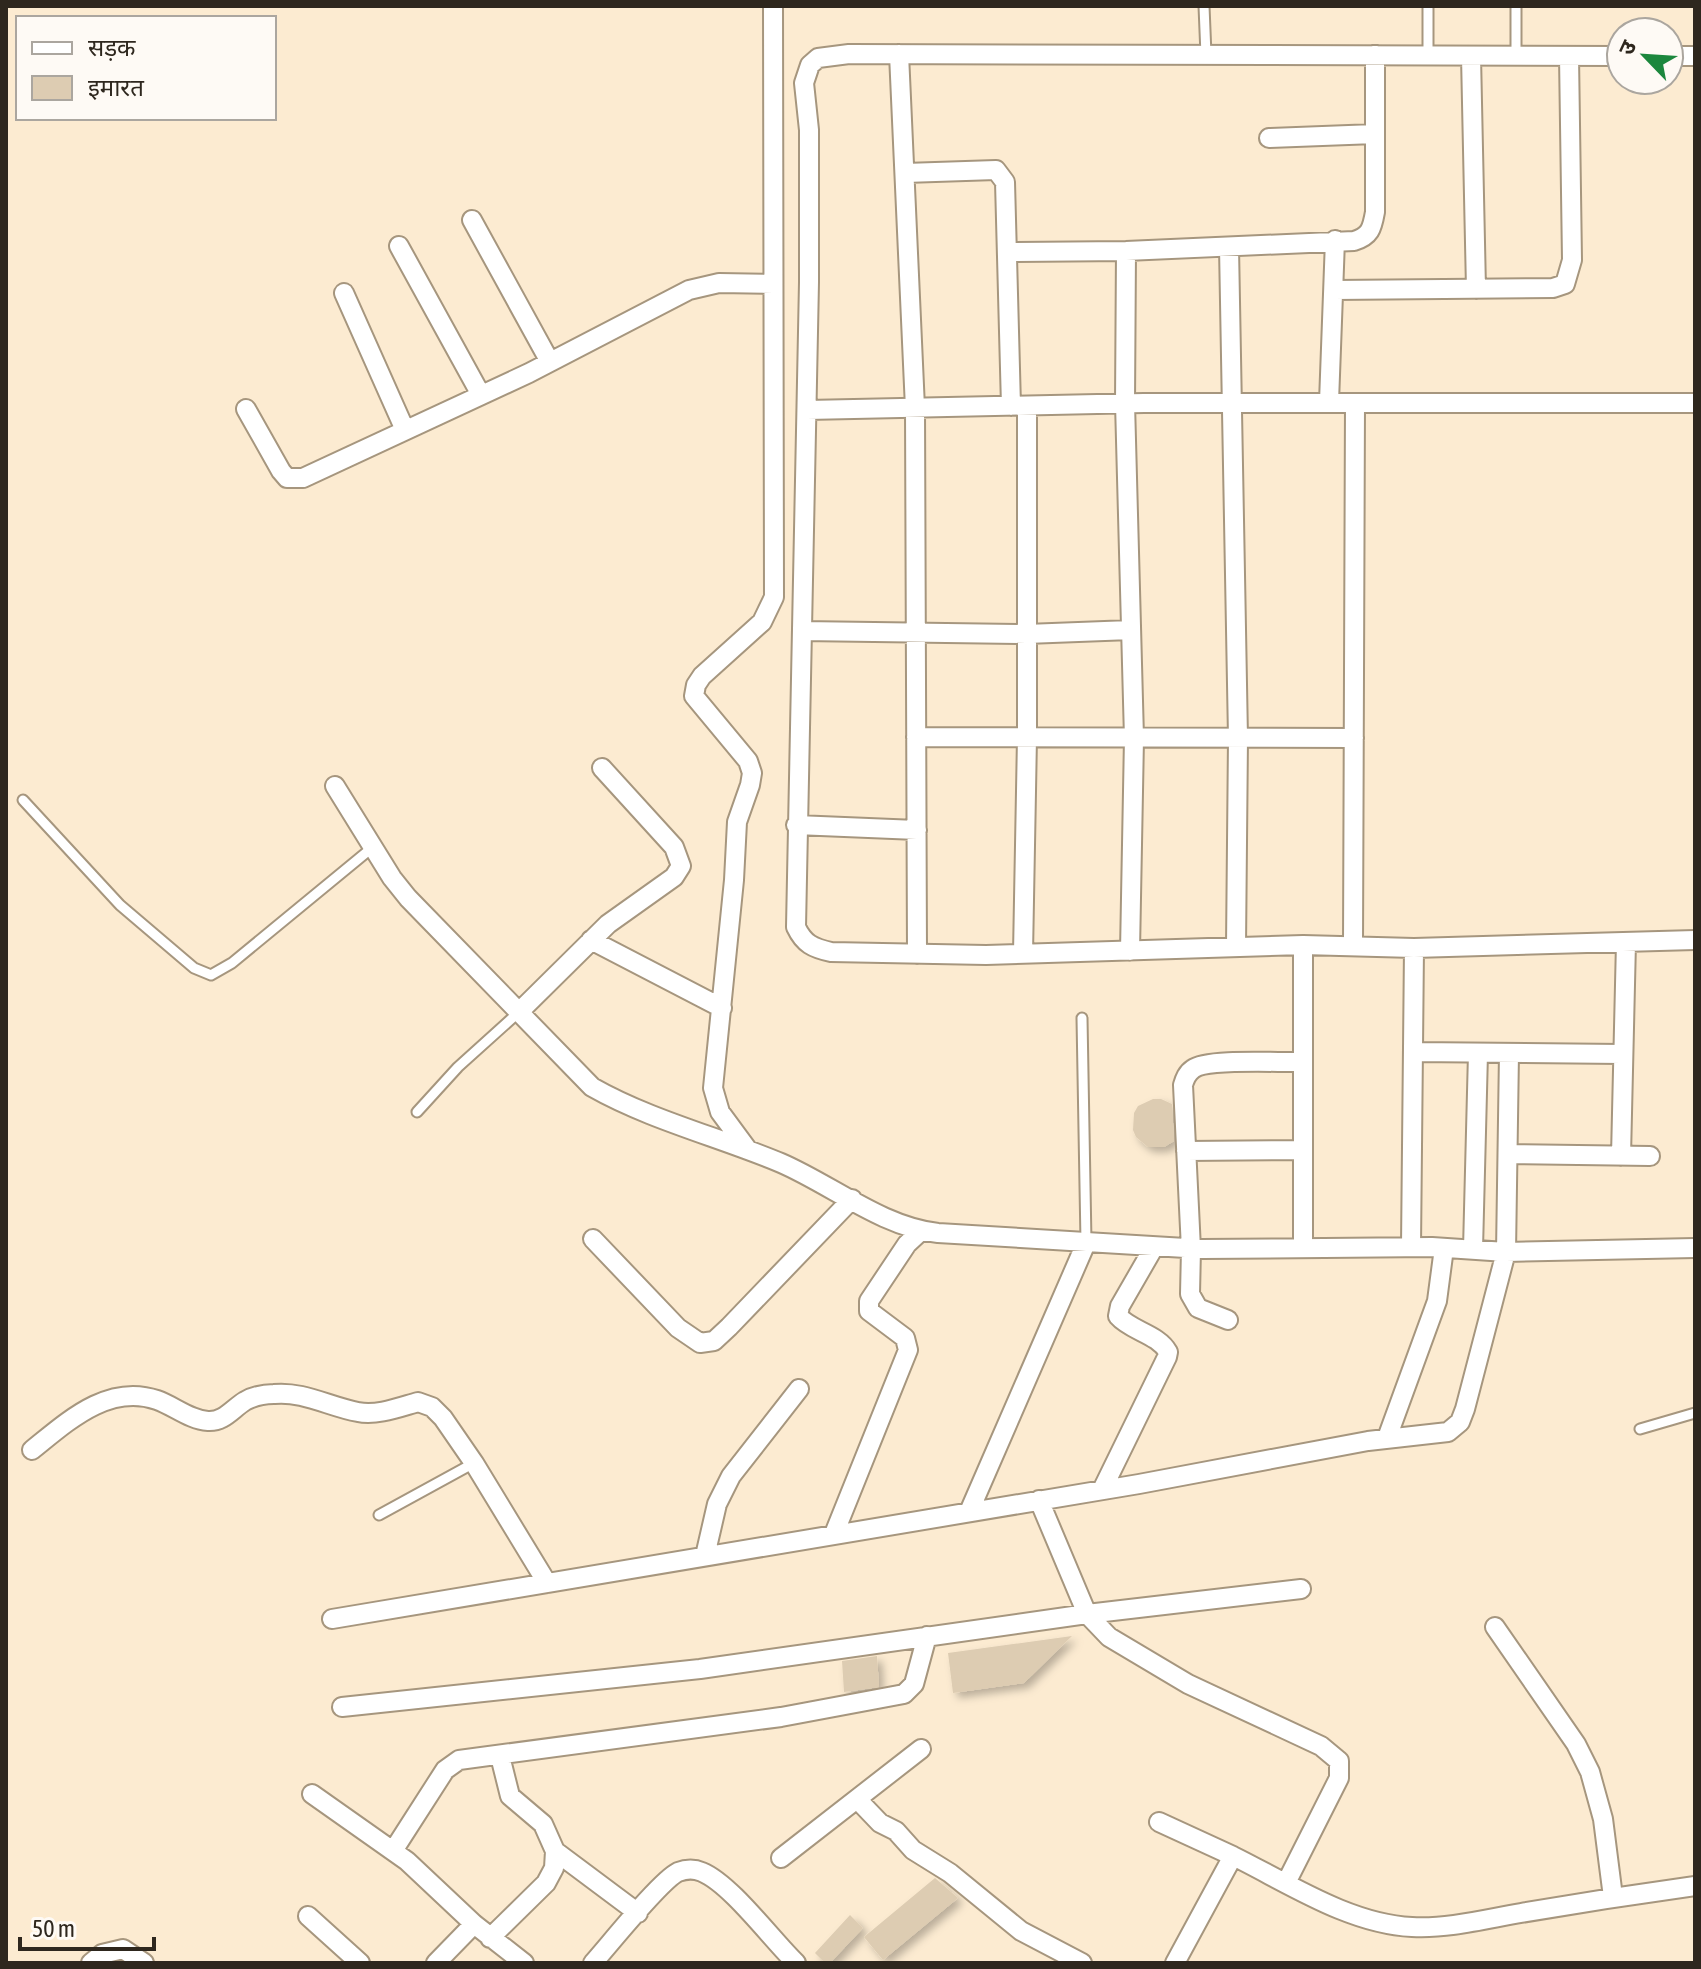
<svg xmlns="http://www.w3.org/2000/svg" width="1701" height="1969" font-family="'Asap Condensed','Noto Sans Devanagari',sans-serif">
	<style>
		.building { fill: #ddccb2; filter: url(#shadow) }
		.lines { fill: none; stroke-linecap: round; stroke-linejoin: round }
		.lane-casing { stroke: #a6967e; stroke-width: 13 }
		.street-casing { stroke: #a6967e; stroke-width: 22 }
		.lane { stroke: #fff; stroke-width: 9 }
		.street { stroke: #fff; stroke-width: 18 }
	</style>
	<defs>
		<filter id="shadow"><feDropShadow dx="5" dy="5" stdDeviation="4" flood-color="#0004"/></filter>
	</defs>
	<rect width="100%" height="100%" fill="#fcebd1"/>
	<!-- building -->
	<path class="building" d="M1153 1099H1161L1172 1104 1174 1141 1164 1147H1148L1136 1137 1133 1130 1134 1113 1138 1106Z
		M1072 1636 1024 1683 953 1693 948 1653Z
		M877 1656 879 1687 844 1692 842 1661Z
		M935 1878 958 1898 883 1960 864 1937Z
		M850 1915 863 1928 830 1963H825L815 1953Z"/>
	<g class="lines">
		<defs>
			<path id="lane" d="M1204 6 1206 55
				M1428 6V55
				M1516 6V56
				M23 800 120 905 194 968 211 975 232 963 373 847
				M1082 1018 1086 1242
				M417 1112 458 1067 519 1012
				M1640 1429 1695 1413
				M379 1515 474 1463"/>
			<path id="street" d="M899 54 915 408 917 954
				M1471 56 1476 289
				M1621 56 849 54 818 58 810 65 804 83 809 130V282L796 927C804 944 813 948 831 952L986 955 1303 945 1414 948 1695 940
				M1669 56H1695
				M1269 138 1375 134
				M905 173 996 170 1005 182 1011 406
				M472 220 550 362
				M399 246 481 395
				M1229 247 1238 738 1236 947
				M1126 251 1125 403 1134 738 1130 951
				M1007 252 1126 251 1354 241C1370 236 1372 229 1375 212V55
				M1334 290 1553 288 1565 284 1572 260 1569 56
				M344 293 405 430
				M1329 402 1335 240
				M246 409 281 471 287 478H303L529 373 689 290 719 283 773 284
				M807 410 1144 403H1695
				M802 631 1026 634 1131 630
				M916 737 1354 738
				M335 786 392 878 408 898 592 1087C650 1120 719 1137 781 1163 832 1185 882 1227 938 1233L1202 1249 1432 1247 1506 1252 1695 1248
				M796 825 917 830
				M591 940 722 1008
				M1303 945V1248
				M1353 946 1355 403
				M1023 954 1027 737V406
				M519 1012 608 924 674 877 681 866 674 847 602 768
				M1413 1052 1622 1054
				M748 1150 720 1112 713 1088 734 880 737 822 750 785 752 773 748 761 694 696 696 685 702 676 762 622 774 597 773 6
				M1186 1151 1303 1150
				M1508 1154 1650 1156
				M1621 1156 1626 942
				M593 1239 678 1328 700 1343 714 1341 729 1327 852 1199
				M1411 1247 1414 948
				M1473 1249 1478 1053
				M1228 1320 1198 1308 1190 1294 1191 1249 1183 1085C1185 1078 1187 1073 1193 1069 1207 1058 1282 1063 1303 1062
				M1387 1438 1437 1301 1444 1248
				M32 1450C67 1422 108 1383 157 1400 174 1406 190 1420 208 1421 224 1422 232 1409 245 1401 254 1396 264 1394 274 1394 303 1391 330 1407 358 1412 377 1416 400 1407 418 1402L432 1407 443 1418 474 1463 547 1583
				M1102 1490 1167 1357 1168 1352C1158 1334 1131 1331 1118 1316L1120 1306 1154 1247
				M1039 1500 1087 1614 1109 1637 1188 1684 1321 1746 1339 1761V1778L1286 1883
				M969 1512 1086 1243
				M834 1534 908 1350 905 1338 869 1311V1301L907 1244 921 1231
				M705 1556 717 1504 731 1476 799 1389
				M332 1619 1139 1484 1368 1441 1448 1432 1460 1422 1465 1409 1506 1252 1509 1053
				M1495 1627 1576 1744 1590 1772 1603 1819 1613 1897
				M342 1707 700 1669 1087 1614 1301 1589
				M312 1794 407 1861 474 1924 524 1963
				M857 1799 880 1823 896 1831 913 1850 950 1873 1021 1931 1082 1963
				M1159 1822 1233 1856
				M393 1851 445 1770 459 1760 781 1717 904 1694 914 1684 927 1636
				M555 1851 638 1913
				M781 1858 921 1749
				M308 1916 360 1963
				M490 1938 546 1883 554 1868 555 1851 543 1824 510 1796 500 1756
				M91 1963 102 1954 123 1949 144 1963
				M436 1963 474 1924
				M593 1963C610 1944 660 1881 678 1872 686 1869 695 1869 702 1872 731 1884 772 1940 796 1963
				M1175 1963 1233 1856C1288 1883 1349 1924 1412 1927 1448 1929 1486 1919 1521 1913 1579 1903 1637 1894 1695 1886"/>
		</defs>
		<!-- lane casing -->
		<use href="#lane" class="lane-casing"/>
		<!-- street casing -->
		<use href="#street" class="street-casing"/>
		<!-- lane -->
		<use href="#lane" class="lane"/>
		<!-- street -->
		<use href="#street" class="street"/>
	</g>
	<!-- border -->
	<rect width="1701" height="1969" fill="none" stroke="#2e271e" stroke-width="16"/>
	<!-- legend -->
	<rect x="16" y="16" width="260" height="104" fill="#fefaf5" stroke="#aba69f" stroke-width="2"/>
	<rect x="32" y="42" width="40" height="12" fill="#ffffff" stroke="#aba69f" stroke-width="2"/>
	<text x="88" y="56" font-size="24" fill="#2e271e">सड़क</text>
	<rect x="32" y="76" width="40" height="24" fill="#ddccb2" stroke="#aba69f" stroke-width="2"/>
	<text x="88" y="96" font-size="24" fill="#2e271e">इमारत</text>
	<!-- north arrow -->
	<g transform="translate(1645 56) rotate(295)"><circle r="38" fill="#fefaf5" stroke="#aba69f" stroke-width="2"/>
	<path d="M0-6L14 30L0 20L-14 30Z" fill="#1c873d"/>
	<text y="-12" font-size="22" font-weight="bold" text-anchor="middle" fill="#2e271e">उ</text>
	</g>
	<!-- scale -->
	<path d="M20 1937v12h134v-12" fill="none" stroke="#2e271e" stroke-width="4"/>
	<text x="32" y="1937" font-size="24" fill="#2e271e" stroke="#fefaf5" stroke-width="6" paint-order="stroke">50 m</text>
</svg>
